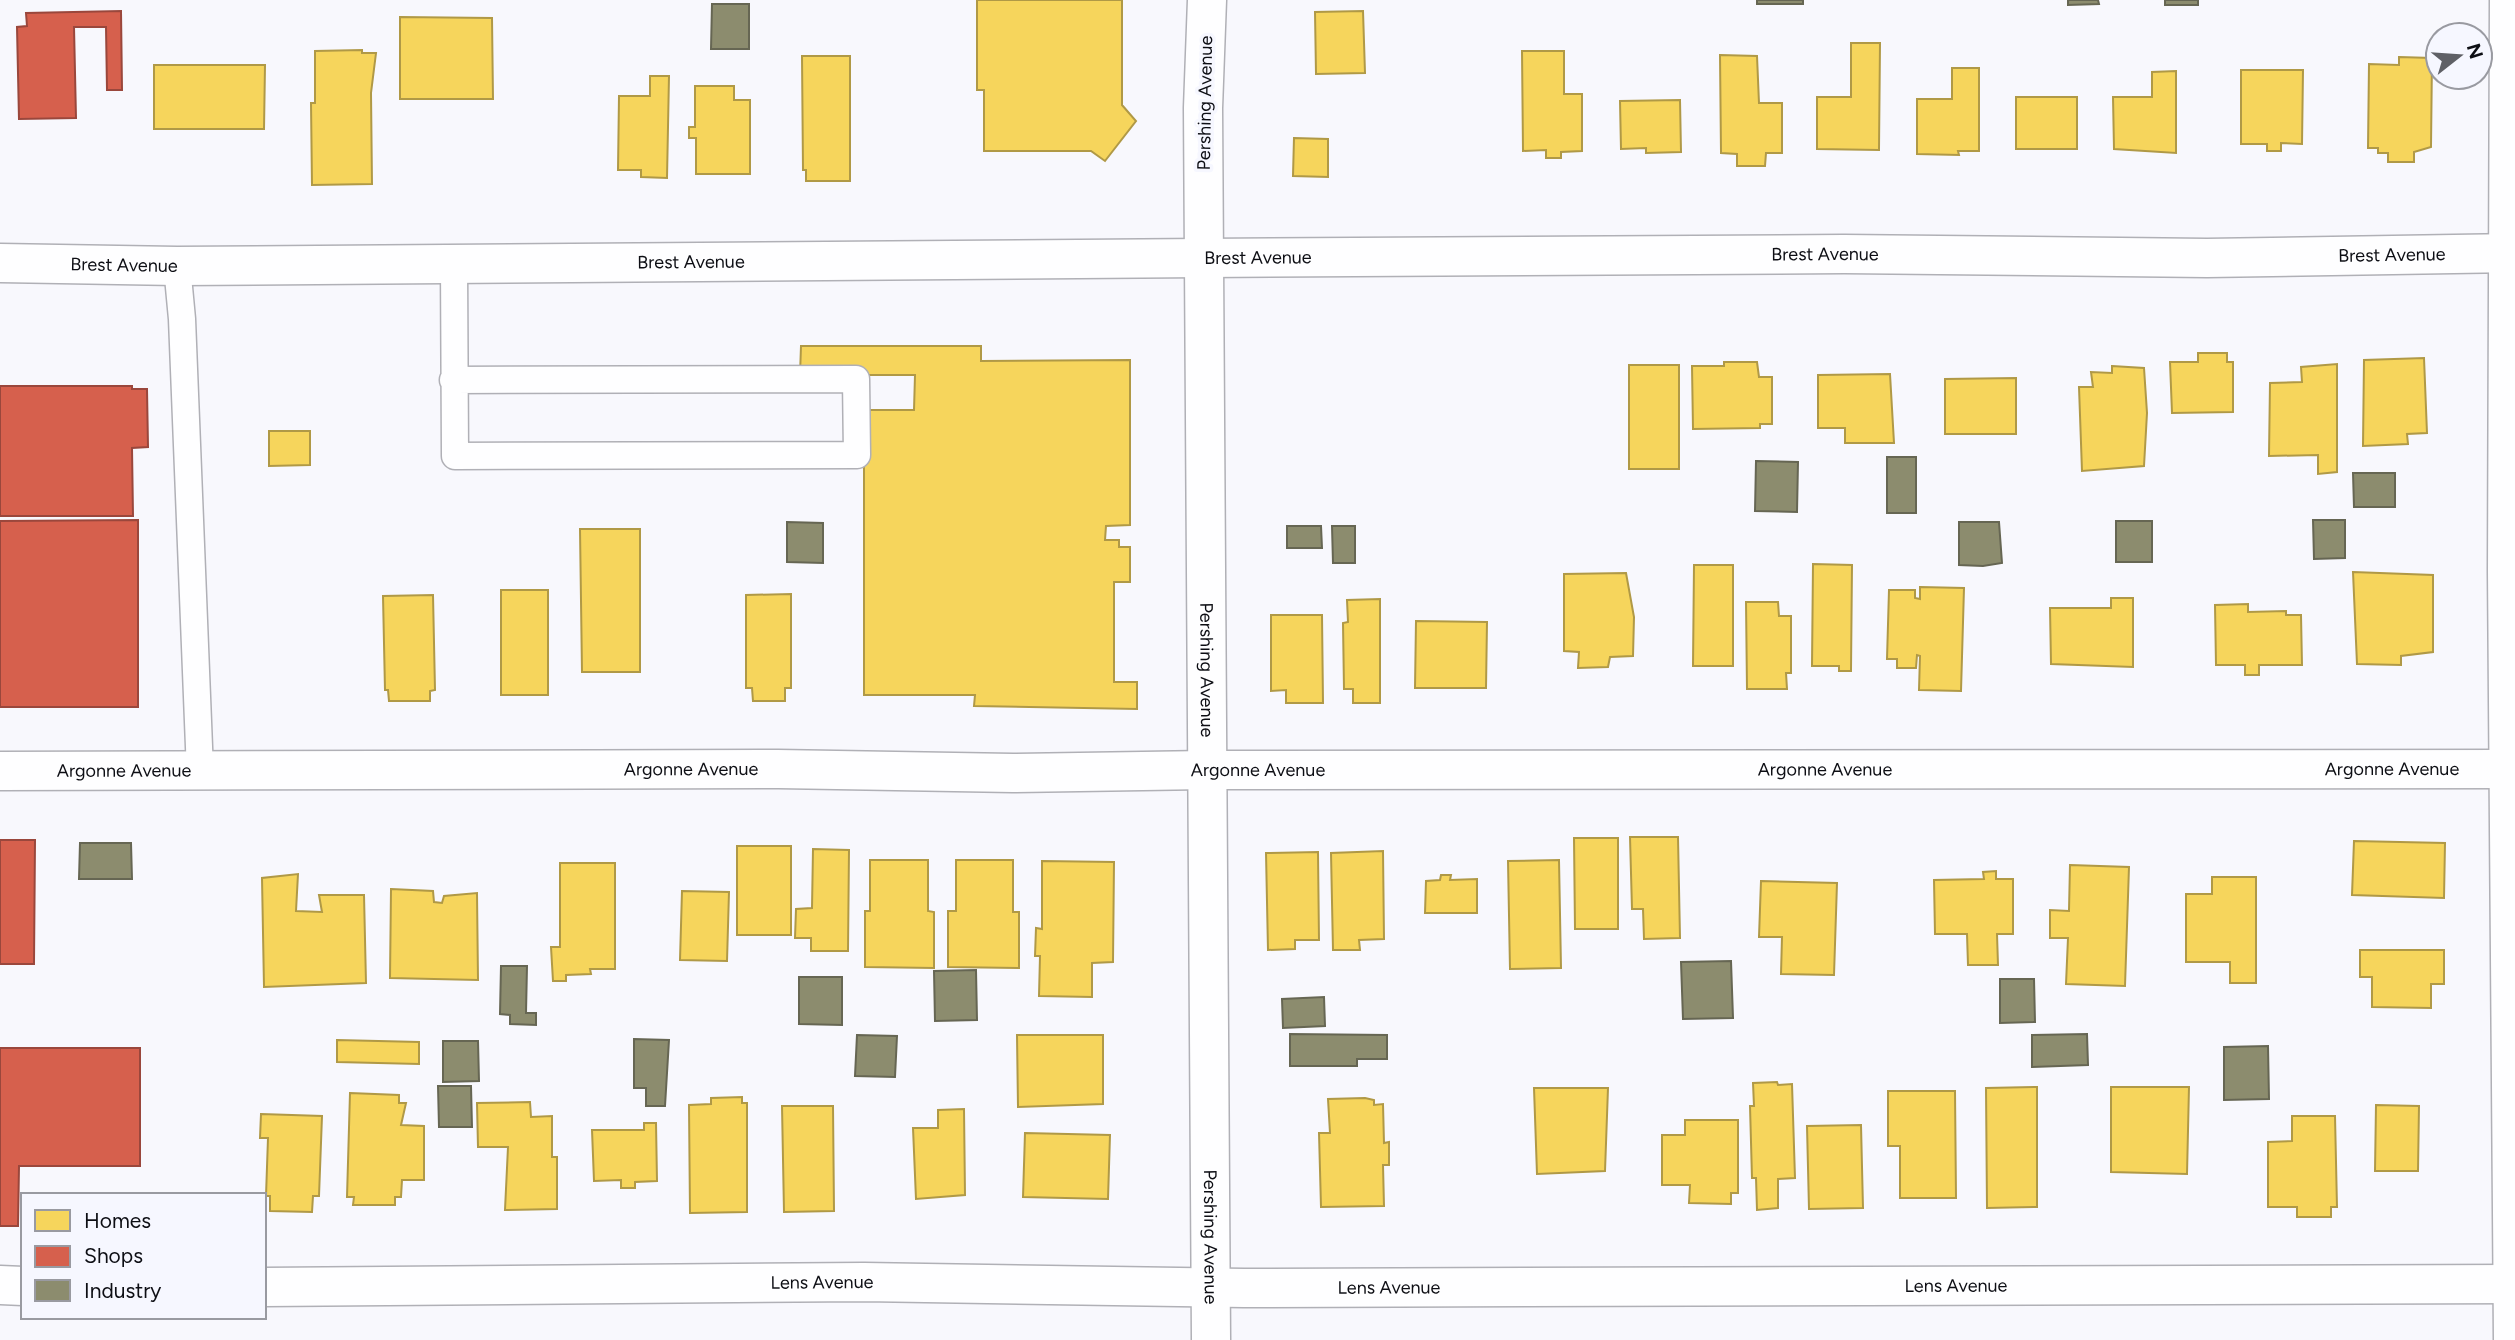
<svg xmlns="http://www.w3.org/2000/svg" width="2515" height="1340" font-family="Figtree,sans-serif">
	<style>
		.homes { fill: #f6d55c; stroke: #b09946; stroke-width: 2 }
		.shops { fill: #d6604d; stroke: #9a473c; stroke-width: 2 }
		.industry { fill: #8c8c6e; stroke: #666653; stroke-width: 2 }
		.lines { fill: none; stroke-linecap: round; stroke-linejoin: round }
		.lane-casing { stroke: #b0b0b6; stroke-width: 29 }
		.street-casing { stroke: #b0b0b6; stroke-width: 41 }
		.lane { stroke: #fefeff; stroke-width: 26 }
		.street { stroke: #fefeff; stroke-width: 38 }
		.labels { text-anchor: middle; stroke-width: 7; stroke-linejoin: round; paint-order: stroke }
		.street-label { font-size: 18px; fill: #0d0e14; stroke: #f6f7ff }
	</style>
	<rect width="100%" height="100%" fill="#f8f8fd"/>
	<!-- homes -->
	<path class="homes" d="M977 0H1122V105L1136 121 1105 161 1091 151H984V90H977Z
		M1363 11 1365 73 1316 74 1315 12Z
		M400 17 492 18 493 99H400Z
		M1851 43H1880L1879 150 1817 149V97H1851Z
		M362 50V53H376L371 93 372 184 312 185 311 103H315V51Z
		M1522 51H1564V94H1582V151L1561 152V158H1546V150L1523 151Z
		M1720 55 1757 56 1759 103H1782V153H1766L1765 166H1737V154L1721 153Z
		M802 56H850V181H806V170H803Z
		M2399 57 2432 58 2431 147 2414 152V162H2388V153H2378V148H2368L2369 64 2399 65Z
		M154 65H265L264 129H154Z
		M1952 68H1979V151H1958L1959 155 1917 154V99H1952Z
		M2241 70H2303L2302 144 2281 143V151H2267V144H2241Z
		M2176 71V153L2114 149 2113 97H2152V72Z
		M650 76H669L667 178 641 177V170H618L619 96H650Z
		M695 86H734V100H750V174H696V138H689V127H695Z
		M2016 97H2077V149H2016Z
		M1680 100 1681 152 1646 153V148L1621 149 1620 101Z
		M1294 138 1328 139V177L1293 176Z
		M801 346H981V361L1130 360V525L1106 526 1105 540H1119V547H1130V582H1114V682H1137V709L974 706 975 695H864V410H914L915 375H800Z
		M2198 353H2227V362H2233V412L2172 413 2170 362H2198Z
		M2424 358 2427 433 2407 434 2408 444 2363 446 2364 360Z
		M1724 362H1757L1759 377H1772V424H1760V428L1693 429 1692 366H1724Z
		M2337 364V472L2318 474V455L2269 456 2270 383 2302 382 2301 367Z
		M1629 365H1679V469H1629Z
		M2112 366 2144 368 2147 413 2144 466 2082 471 2079 387H2093L2091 372 2112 373Z
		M1890 374 1894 443H1845V428H1818V375Z
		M2016 378V434H1945V379Z
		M269 431H310V465L269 466Z
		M580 529H640V672H582Z
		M1813 564 1852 565 1851 671H1839V666H1812Z
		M1694 565H1733V666H1693Z
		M2353 572 2433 575V652L2401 656V665L2357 664Z
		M1626 573 1634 617 1633 656 1610 657 1608 667 1578 668 1579 652 1564 651V574Z
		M1920 587 1964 588 1961 691 1919 690 1920 656 1917 655 1916 668H1897V659H1887L1889 590H1915V598L1920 599Z
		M501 590H548V695H501Z
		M791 594V688H785V701H753L752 688H746V595Z
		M433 595 435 690 430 691V701H389L388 690H385L383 596Z
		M2111 598H2133V667L2051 664 2050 608H2111Z
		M1380 599V703H1353V689H1344L1343 623 1348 622 1347 600Z
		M1746 602H1778L1779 616H1791V673H1786L1787 689H1747Z
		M2248 604V612L2286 611V615H2301L2302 665H2259V675H2245V665H2216L2215 605Z
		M1271 615H1322L1323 703H1286V690L1271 691Z
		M1416 621 1487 622 1486 688H1415Z
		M1630 837H1678L1680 938 1644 939 1643 909H1632Z
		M1574 838H1618V929H1575Z
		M2354 841 2445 843 2444 898 2352 895Z
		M737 846H791V935H737Z
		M813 849 849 850 848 951H811V938H795L796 909 812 908Z
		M1383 851 1384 939 1359 940 1360 950H1333L1331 853Z
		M1318 852 1319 940H1295V949L1268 950 1266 853Z
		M870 860H928V911L934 912V968L865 967V911H870Z
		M956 860H1013V912H1019V968L948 967V911H956Z
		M1559 860 1561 968 1510 969 1508 861Z
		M1042 861 1114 862 1113 962 1092 963V997L1039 996 1040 956H1035L1036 928 1042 929Z
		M560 863H615V969H590L591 974 566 975V981H553L551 947H560Z
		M2070 865 2129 867 2125 986 2066 984 2068 938H2050V910L2069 911Z
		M1996 871V879H2013V934H1997L1998 965H1968L1967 934H1935L1934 880 1984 879 1983 872Z
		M298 874 296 911 322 912 319 895H364L366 983 264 987 262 878Z
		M1441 875H1451L1450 880 1477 879V913H1425L1426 881 1440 880Z
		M2212 877H2256V983H2230V962H2186V894H2212Z
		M1761 881 1837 883 1834 975 1781 974 1782 937H1759Z
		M391 889 433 891 434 902 442 903 444 896 477 893 478 980 390 978Z
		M682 891 729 892 727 961 680 960Z
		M2360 950H2444V984H2431V1008L2372 1007V977H2360Z
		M1017 1035H1103V1104L1018 1107Z
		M337 1040 419 1042V1064L337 1062Z
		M1777 1082 1778 1085 1792 1084 1795 1178 1778 1179V1208L1757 1210 1756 1178H1752L1750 1106H1754L1753 1083Z
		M2037 1087V1207L1987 1208 1986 1088Z
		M2111 1087H2189L2187 1174 2111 1172Z
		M1534 1088H1608L1605 1171 1537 1174Z
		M1888 1091H1955L1956 1198H1900V1146H1888Z
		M350 1093 399 1095V1103H406L401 1125 424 1126V1180H402L401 1197H395V1205H353L354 1197H347Z
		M742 1097V1103H747V1212L690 1213 689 1105 711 1104V1098Z
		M1365 1098 1374 1100V1105L1383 1104 1384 1143 1389 1142V1165H1383L1384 1206 1321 1207 1319 1133H1330L1328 1099Z
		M530 1102 531 1117 552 1116V1157H557V1209L505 1210 508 1147H478L477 1103Z
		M2376 1105 2419 1106 2418 1171H2375Z
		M782 1106H833L834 1211 784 1212Z
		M964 1109 965 1195 916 1199 913 1128H938V1110Z
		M261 1114 322 1116 319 1196H313L312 1212 270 1211V1196H266L268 1138H260Z
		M2292 1116H2335L2337 1207H2331V1217H2297V1207H2268V1142L2292 1141Z
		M1685 1120H1738V1193H1731V1204L1689 1203 1690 1185H1662V1135H1685Z
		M644 1123H656L657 1181 635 1182V1188H621V1180L594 1181 592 1130H644Z
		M1861 1125 1863 1208 1809 1209 1807 1126Z
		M1025 1133 1110 1135 1108 1199 1023 1197Z"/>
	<!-- shops -->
	<path class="shops" d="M121 11 122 90H107L106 27H74L76 118 19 119 17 27 27 26 26 13Z
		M0 386H132V389H147L148 447 132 448 133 516H0Z
		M138 520V707H0V521Z
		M0 840H35L34 964H0Z
		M0 1048H140V1166H19L18 1226H0Z"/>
	<!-- industry -->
	<path class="industry" d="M1757 0H1803V4H1757Z
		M2068 0H2098L2099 4 2068 5Z
		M2165 0H2198V5H2165Z
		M712 4H749V49H711Z
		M1887 457H1916V513H1887Z
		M1756 461 1798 462 1797 512 1755 511Z
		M2353 473H2395V507H2354Z
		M2313 520H2345V558L2314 559Z
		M2116 521H2152V562H2116Z
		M787 522 823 523V563L787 562Z
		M1959 522H1999L2002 563 1983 566 1959 565Z
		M1287 526H1321L1322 548H1287Z
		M1332 526H1355V563H1333Z
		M80 843H131L132 879H79Z
		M1731 961 1733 1018 1683 1019 1681 962Z
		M501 966H527L526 1013H536V1025L510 1024V1015L500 1014Z
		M976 970 977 1020 935 1021 934 971Z
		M799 977H842V1025L799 1024Z
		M2000 979H2034L2035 1022 2000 1023Z
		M1324 997 1325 1026 1283 1028 1282 999Z
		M1290 1034 1387 1035V1059H1357V1066H1290Z
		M2087 1034 2088 1065 2032 1067V1035Z
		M857 1035 897 1036 895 1077 855 1076Z
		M634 1039 669 1040 665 1106H646V1088H634Z
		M443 1041H478L479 1081 443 1082Z
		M2268 1046 2269 1099 2224 1100V1047Z
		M438 1086H471L472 1127H439Z"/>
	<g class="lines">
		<defs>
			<path id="lane" d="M177 266 182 319 200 772
				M453 380 856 379 857 455 455 456 454 264"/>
			<g id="street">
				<path id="s1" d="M1207 0 1203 108 1211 1340"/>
				<path d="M2509 0 2507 571 2513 1340"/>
				<path id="s2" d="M0 263 177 266 1204 258 1844 254 2207 258 2515 253"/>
				<path id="s3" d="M0 771 778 769 1013 773 1206 770 2515 769"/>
				<path d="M0 1285 23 1286"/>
				<path id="s4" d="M264 1287 864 1282 1244 1288 2515 1284"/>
			</g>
		</defs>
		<!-- lane casing -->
		<use href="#lane" class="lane-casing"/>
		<!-- street casing -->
		<use href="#street" class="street-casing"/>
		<!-- lane -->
		<use href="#lane" class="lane"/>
		<!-- street -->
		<use href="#street" class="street"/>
	</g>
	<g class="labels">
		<!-- street labels -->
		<g class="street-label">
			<text transform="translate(1205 103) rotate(-89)" y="6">Pershing Avenue</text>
			<text dy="6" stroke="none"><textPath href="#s2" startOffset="1825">Brest Avenue</textPath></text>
			<text dy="6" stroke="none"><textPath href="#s2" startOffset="2392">Brest Avenue</textPath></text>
			<text dy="6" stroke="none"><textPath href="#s2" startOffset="1258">Brest Avenue</textPath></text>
			<text dy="6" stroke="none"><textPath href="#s2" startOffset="691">Brest Avenue</textPath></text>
			<text dy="6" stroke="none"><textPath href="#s2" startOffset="124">Brest Avenue</textPath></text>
			<text dy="6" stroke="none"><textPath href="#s1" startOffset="670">Pershing Avenue</textPath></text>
			<text dy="6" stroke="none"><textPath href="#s3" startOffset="1825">Argonne Avenue</textPath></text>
			<text dy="6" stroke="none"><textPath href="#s3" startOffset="2392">Argonne Avenue</textPath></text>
			<text dy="6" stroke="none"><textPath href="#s3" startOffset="691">Argonne Avenue</textPath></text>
			<text dy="6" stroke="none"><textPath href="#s3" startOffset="1258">Argonne Avenue</textPath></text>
			<text dy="6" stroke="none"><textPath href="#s3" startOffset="124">Argonne Avenue</textPath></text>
			<text dy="6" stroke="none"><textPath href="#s1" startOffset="1237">Pershing Avenue</textPath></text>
			<text dy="6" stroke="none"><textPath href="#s4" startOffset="558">Lens Avenue</textPath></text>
			<text dy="6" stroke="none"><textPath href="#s4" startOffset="1125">Lens Avenue</textPath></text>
			<text dy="6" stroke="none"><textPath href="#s4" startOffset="1692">Lens Avenue</textPath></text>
		</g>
	</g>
	<!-- legend -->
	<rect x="21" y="1193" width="245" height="126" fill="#f6f7ff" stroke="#999aa1" stroke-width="2"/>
	<rect x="35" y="1210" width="35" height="21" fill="#f6d55c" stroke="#999aa1" stroke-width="2"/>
	<text x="84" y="1228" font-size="21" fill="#0d0e14">Homes</text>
	<rect x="35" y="1246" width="35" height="21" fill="#d6604d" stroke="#999aa1" stroke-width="2"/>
	<text x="84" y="1263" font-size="21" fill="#0d0e14">Shops</text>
	<rect x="35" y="1280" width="35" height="21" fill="#8c8c6e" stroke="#999aa1" stroke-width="2"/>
	<text x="84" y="1298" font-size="21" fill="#0d0e14">Industry</text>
	<!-- north arrow -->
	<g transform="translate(2459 56) rotate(73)"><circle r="33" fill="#f6f7ff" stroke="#999aa1" stroke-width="2"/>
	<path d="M0-5L12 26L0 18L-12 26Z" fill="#5f6066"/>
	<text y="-10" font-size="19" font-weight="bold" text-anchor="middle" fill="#0d0e14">N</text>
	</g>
</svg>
